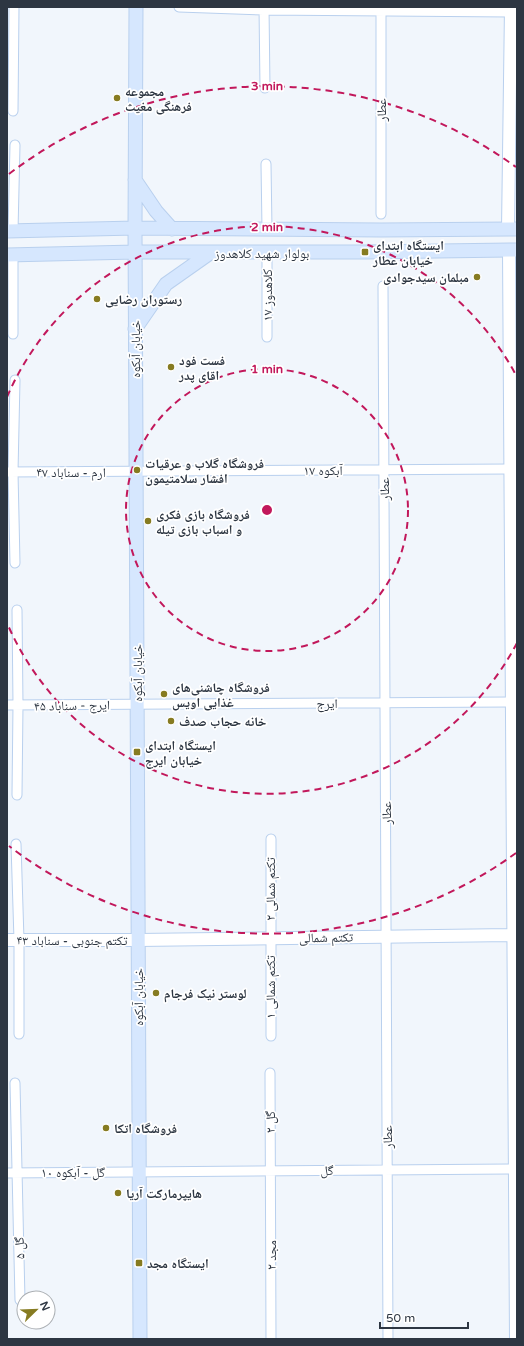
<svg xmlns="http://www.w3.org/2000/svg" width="524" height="1346" font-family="'Varela Round','Noto Naskh Arabic',sans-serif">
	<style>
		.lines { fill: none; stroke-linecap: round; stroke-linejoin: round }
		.minor-casing { stroke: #b9d0ee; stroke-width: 11 }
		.tertiary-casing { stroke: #b9d0ee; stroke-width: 14 }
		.secondary-casing { stroke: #b9d0ee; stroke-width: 15 }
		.minor { stroke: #fff; stroke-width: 9 }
		.tertiary { stroke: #fff; stroke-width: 12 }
		.secondary { stroke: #d6e7fe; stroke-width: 13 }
		.ring { fill: none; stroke: #c2185b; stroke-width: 2; stroke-dasharray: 7 5 }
		.poi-dot { fill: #867b21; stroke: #fff; stroke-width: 1.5 }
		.labels { text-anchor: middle; stroke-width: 3.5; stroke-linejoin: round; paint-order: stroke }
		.poi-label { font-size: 13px; font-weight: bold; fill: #2d3642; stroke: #fff; text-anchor: start }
		.street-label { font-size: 13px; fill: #2d3642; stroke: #fff }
		.centre { fill: #c2185b; stroke: #fff; stroke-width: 2 }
		.ring-label { font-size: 12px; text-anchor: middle; font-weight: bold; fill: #c2185b; stroke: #fff; stroke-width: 3.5; stroke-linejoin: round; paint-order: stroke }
	</style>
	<rect width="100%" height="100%" fill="#f1f6fc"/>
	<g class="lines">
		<defs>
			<path id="minor" d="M179 7 264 10 517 12
				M264 7 265 88
				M381 7V214
				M13 111 14 7
				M266 164 267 229
				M13 231 15 145
				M267 253V337
				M383 286 388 1339
				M13 334V255
				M7 472 511 469
				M15 563 13 472 15 380
				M17 610 18 705 17 795
				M7 705 517 702
				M271 839V1036
				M16 844 19 940V1034
				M270 1073 271 1339
				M15 1083 20 1300
				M7 1173 515 1169"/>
			<path id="tertiary" d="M508 229 511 7
				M509 250 516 1339
				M7 940H138L514 935"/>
			<path id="secondary" d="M136 7 135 228 140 1339
				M135 180 156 211 172 229
				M7 231 135 228 381 230 517 229
				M7 255 135 252H365L517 250
				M135 329 166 284 210 253"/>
		</defs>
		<!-- minor casing -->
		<use href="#minor" class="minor-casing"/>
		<!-- tertiary casing -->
		<use href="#tertiary" class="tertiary-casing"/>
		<!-- secondary casing -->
		<use href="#secondary" class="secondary-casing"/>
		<!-- minor -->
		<use href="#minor" class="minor"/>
		<!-- tertiary -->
		<use href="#tertiary" class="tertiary"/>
		<!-- secondary -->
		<use href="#secondary" class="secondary"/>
	</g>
	<!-- distance rings -->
	<g class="ring">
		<circle cx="267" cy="510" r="141"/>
		<path d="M517 643A283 283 0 0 1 7 623M7 397A283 283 0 0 1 517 377"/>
		<path d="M516 853A424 424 0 0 1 9 846M9 174A424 424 0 0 1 516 167"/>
	</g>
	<!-- markers -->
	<g class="poi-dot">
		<circle cx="117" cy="98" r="4"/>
		<rect x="361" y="248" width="8" height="8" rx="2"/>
		<circle cx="477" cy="277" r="4"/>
		<circle cx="97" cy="299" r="4"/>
		<circle cx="171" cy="367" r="4"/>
		<circle cx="137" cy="470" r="4"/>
		<circle cx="148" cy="521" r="4"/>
		<circle cx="164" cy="694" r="4"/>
		<circle cx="171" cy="721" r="4"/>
		<rect x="133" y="748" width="8" height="8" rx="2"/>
		<circle cx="156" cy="993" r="4"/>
		<circle cx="106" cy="1128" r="4"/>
		<circle cx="118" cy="1193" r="4"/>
		<rect x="135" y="1259" width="8" height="8" rx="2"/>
	</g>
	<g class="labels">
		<!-- poi labels -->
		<g class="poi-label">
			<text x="125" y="96">مجموعه<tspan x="125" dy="15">فرهنگی مغیث</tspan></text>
			<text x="373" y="250">ایستگاه ابتدای<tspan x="373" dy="15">خیابان عطار</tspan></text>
			<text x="469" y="282" text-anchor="end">مبلمان سیدجوادی</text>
			<text x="105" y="304">رستوران رضایی</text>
			<text x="179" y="365">فست فود<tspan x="179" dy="15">اقای پدر</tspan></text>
			<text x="145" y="468">فروشگاه گلاب و عرقیات<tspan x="145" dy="15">افشار سلامتیمون</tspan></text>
			<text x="156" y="519">فروشگاه بازی فکری<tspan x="156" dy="15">و اسباب بازی تیله</tspan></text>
			<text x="172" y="692">فروشگاه چاشنی‌های<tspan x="172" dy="15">غذایی اویس</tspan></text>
			<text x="179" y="726">خانه حجاب صدف</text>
			<text x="145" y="750">ایستگاه ابتدای<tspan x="145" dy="15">خیابان ایرج</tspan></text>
			<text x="164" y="998">لوستر نیک فرجام</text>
			<text x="114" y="1133">فروشگاه اتکا</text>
			<text x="126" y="1198">هایپرمارکت آریا</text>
			<text x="147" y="1268">ایستگاه مجد</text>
		</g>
		<!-- street labels -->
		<g class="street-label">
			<text transform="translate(381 110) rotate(-90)" y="5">عطار</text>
			<text x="262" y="258">بولوار شهید کلاهدوز</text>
			<text transform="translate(267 295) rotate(-90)" y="5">کلاهدوز ۱۷</text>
			<text transform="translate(135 349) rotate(-90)" y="5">خیابان آبکوه</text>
			<text x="323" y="475">آبکوه ۱۷</text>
			<text x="71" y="477">ارم - سناباد ۴۷</text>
			<text transform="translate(384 489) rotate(-90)" y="5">عطار</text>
			<text transform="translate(137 673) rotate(-90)" y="5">خیابان آبکوه</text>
			<text x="327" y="708">ایرج</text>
			<text transform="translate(72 705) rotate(-1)" y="5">ایرج - سناباد ۴۵</text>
			<text transform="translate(386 813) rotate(-90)" y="5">عطار</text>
			<text transform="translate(270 889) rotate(-90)" y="5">تکتم شمالی ۲</text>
			<text transform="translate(326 937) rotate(-1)" y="5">تکتم شمالی</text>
			<text x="72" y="945">تکتم جنوبی - سناباد ۴۳</text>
			<text transform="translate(270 987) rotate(-90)" y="5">تکتم شمالی ۱</text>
			<text transform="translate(138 997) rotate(-90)" y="5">خیابان آبکوه</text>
			<text transform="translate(270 1122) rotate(-90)" y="5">گل ۲</text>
			<text transform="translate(387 1137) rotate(-90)" y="5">عطار</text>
			<text transform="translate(327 1170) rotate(-1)" y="5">گل</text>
			<text x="73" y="1177">گل - آبکوه ۱۰</text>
			<text transform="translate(19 1248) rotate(-92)" y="5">گل ۵</text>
			<text transform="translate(271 1255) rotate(-90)" y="5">مجد ۲</text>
		</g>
	</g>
	<circle cx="267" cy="510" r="6" class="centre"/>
	<g class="ring-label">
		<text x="267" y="90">3 min</text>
		<text x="267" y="231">2 min</text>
		<text x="267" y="373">1 min</text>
	</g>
	<!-- border -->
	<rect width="524" height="1346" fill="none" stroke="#2d3642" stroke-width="16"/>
	<!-- north arrow -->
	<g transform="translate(36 1310) rotate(67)"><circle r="19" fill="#ffffff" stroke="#abafb3"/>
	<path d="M0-3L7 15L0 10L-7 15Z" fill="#867b21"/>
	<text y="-6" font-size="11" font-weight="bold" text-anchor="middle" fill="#2d3642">N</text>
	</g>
	<!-- scale -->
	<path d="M380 1322v6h88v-6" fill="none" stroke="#2d3642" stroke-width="2"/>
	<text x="386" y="1322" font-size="12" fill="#2d3642" stroke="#ffffff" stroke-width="3" paint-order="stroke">50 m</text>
</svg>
